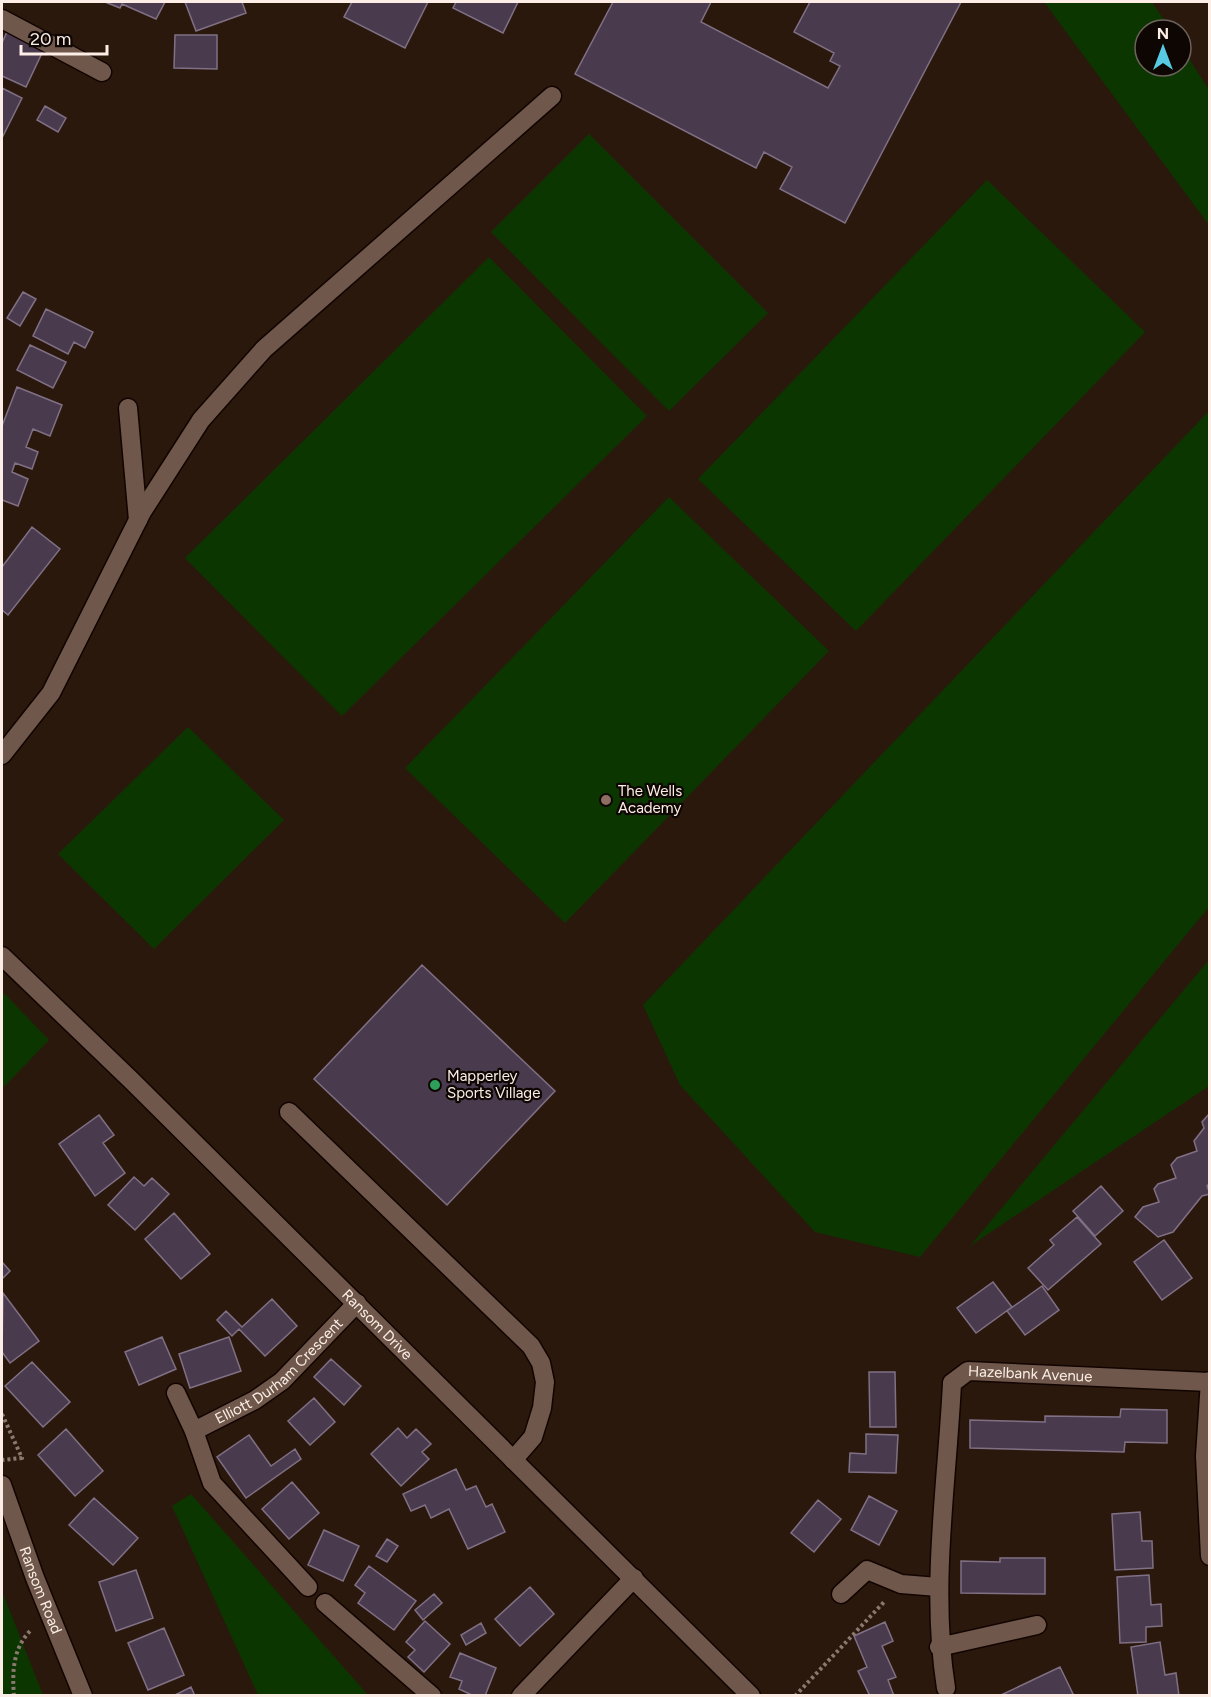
<svg xmlns="http://www.w3.org/2000/svg" width="1211" height="1697" font-family="Figtree,sans-serif">
	<style>
		.green { fill: #0c3600 }
		.building { fill: #493b4d; stroke: #807085; stroke-width: 1.5 }
		.lines { fill: none; stroke-linecap: round; stroke-linejoin: round }
		.minor-casing { stroke: #120400; stroke-width: 21 }
		.path { stroke: #8a7970; stroke-width: 4; stroke-dasharray: 3 3; stroke-linecap: butt }
		.minor { stroke: #6f584b; stroke-width: 18 }
		.education-dot { fill: #8d6e63; stroke: #0d0603; stroke-width: 2 }
		.leisure-dot { fill: #2e9e5b; stroke: #0d0603; stroke-width: 2 }
		.labels { text-anchor: middle; stroke-width: 4.5; stroke-linejoin: round; paint-order: stroke }
		.poi-label { font-size: 15px; fill: #fceee6; stroke: #0d0603; text-anchor: start }
		.street-label { font-size: 15px; fill: #fceee6; stroke: #0d0603 }
	</style>
	<rect width="100%" height="100%" fill="#2b180d"/>
	<!-- green -->
	<path class="green" d="M1044 2H1152L1171 30H1145V66H1181V46L1209 90V225Z
		M589 134 768 313 669 411 491 232Z
		M987 180 1145 332 856 631 698 479Z
		M489 257 647 416 342 716 185 558Z
		M1209 411V907L920 1257 815 1232 680 1085 643 1005Z
		M669 497 829 651 565 923 405 768Z
		M188 727 284 820 154 949 58 854Z
		M1209 960V1086L970 1246Z
		M2 991 49 1040 2 1089Z
		M191 1494 368 1695H258L172 1506Z
		M2 1591 43 1695H2Z"/>
	<!-- building -->
	<path class="building" d="M105 2H165L156 19 122 4 120 8Z
		M185 2H242L246 13 196 31Z
		M352 2H428L405 48 344 17Z
		M456 2H518L503 33 453 8Z
		M613 2H711L701 22 828 88 840 66 830 61 834 53 794 32 810 2H961L845 223 780 189 792 167 764 152 756 168 575 74Z
		M14 16 51 34 26 87 2 76V43Z
		M175 35H217V69L174 68Z
		M2 88 22 98 2 138Z
		M45 106 66 118 58 132 37 120Z
		M23 292 36 299 20 326 7 318Z
		M46 309 93 332 85 348 74 342 68 354 33 336Z
		M30 345 66 362 53 388 17 370Z
		M17 387 62 405 50 436 33 429 26 447 38 452 32 469 15 463 12 472 28 479 18 506 2 500V426Z
		M32 527 60 549 8 615 2 610V567Z
		M422 965 555 1091 447 1205 314 1079Z
		M1210 1113V1183L1207 1186 1210 1194 1202 1196 1173 1232 1158 1237 1135 1217 1143 1207 1159 1202 1154 1189 1158 1184 1176 1178 1171 1165 1177 1158 1197 1151 1194 1141 1204 1128 1202 1122Z
		M99 1115 114 1135 103 1143 125 1173 95 1196 59 1144Z
		M134 1177 144 1186 152 1178 169 1194 135 1230 108 1205Z
		M1101 1186 1123 1211 1095 1236 1073 1211Z
		M174 1213 210 1254 181 1279 145 1239Z
		M1077 1217 1101 1244 1048 1290 1028 1268 1054 1245 1050 1240Z
		M1164 1240 1192 1278 1162 1300 1134 1262Z
		M2 1262 10 1271 2 1279Z
		M993 1282 1012 1307 976 1333 957 1308Z
		M1042 1286 1059 1310 1025 1335 1007 1311Z
		M3 1293 39 1341 10 1363 2 1352Z
		M272 1299 297 1326 265 1356 239 1329 232 1336 217 1320 226 1311 242 1327Z
		M162 1337 176 1369 139 1385 125 1352Z
		M229 1337 241 1371 190 1388 179 1354Z
		M331 1359 361 1386 344 1405 314 1377Z
		M32 1362 70 1402 43 1427 5 1386Z
		M869 1372H895L896 1427H870Z
		M314 1398 335 1422 310 1445 288 1421Z
		M1121 1409 1167 1410V1443L1125 1442 1124 1452 970 1448V1420L1045 1422V1416L1120 1417Z
		M398 1428 407 1438 416 1429 431 1444 422 1452 429 1459 401 1486 371 1454Z
		M66 1429 103 1471 75 1496 38 1455Z
		M866 1434 898 1435 896 1473 849 1472 850 1453 866 1454Z
		M249 1435 271 1466 295 1449 301 1459 246 1498 217 1457Z
		M456 1469 466 1490 476 1486 486 1507 492 1504 505 1532 468 1549 449 1509 431 1518 425 1505 411 1511 403 1494Z
		M292 1482 319 1513 289 1539 262 1509Z
		M869 1496 897 1511 879 1545 851 1530Z
		M94 1498 138 1538 113 1565 69 1525Z
		M818 1500 841 1519 814 1552 791 1533Z
		M1140 1512 1142 1541H1152L1153 1568 1115 1570 1112 1514Z
		M324 1530 359 1546 343 1581 308 1565Z
		M387 1539 398 1546 387 1562 376 1556Z
		M1000 1558H1045V1594L961 1593V1561L1000 1562Z
		M369 1566 416 1601 394 1630 358 1603 365 1593 355 1585Z
		M136 1570 153 1618 116 1631 99 1582Z
		M1149 1575 1151 1605 1161 1604 1162 1626 1146 1627V1642L1120 1643 1117 1577Z
		M530 1587 554 1614 520 1646 495 1619Z
		M434 1594 442 1603 423 1620 415 1610Z
		M425 1621 450 1644 424 1672 408 1657 415 1650 406 1642Z
		M885 1622 893 1641 882 1646 896 1677 888 1680 894 1696H870L858 1671 867 1667 854 1636Z
		M481 1623 486 1633 466 1645 461 1635Z
		M164 1628 184 1675 148 1690 128 1643Z
		M1160 1642 1165 1675 1176 1673 1179 1696H1138L1131 1647Z
		M460 1653 496 1668 485 1696H474L459 1689 462 1681 450 1677Z
		M1060 1667 1074 1696H999Z
		M191 1687 195 1696H173Z"/>
	<g class="lines">
		<defs>
			<g id="minor">
				<path d="M2 19 102 72"/>
				<path d="M128 408 138 520"/>
				<path d="M2 755 51 693 142 512 201 420 264 349 552 96"/>
				<path id="s1" d="M2 956 132 1081 751 1696"/>
				<path d="M289 1112 531 1346 541 1363 545 1382 542 1408 533 1437 513 1460"/>
				<path d="M1210 1381 1205 1456 1210 1556"/>
				<path d="M176 1393 194 1431 212 1483 308 1587"/>
				<path id="s2" d="M194 1431 255 1400 282 1381 357 1303"/>
				<path id="s3" d="M2 1485 35 1578 83 1696"/>
				<path d="M841 1594 867 1570 901 1584 938 1587"/>
				<path d="M325 1603 432 1696"/>
				<path d="M939 1647 1037 1625"/>
				<path id="s4" d="M946 1688C930 1587 947 1485 952 1383L968 1371 1209 1382"/>
				<path d="M521 1696 634 1578"/>
			</g>
		</defs>
		<!-- minor casing -->
		<use href="#minor" class="minor-casing"/>
		<!-- path -->
		<path class="path" d="M2 1414 22 1458 2 1460
			M14 1696C12 1671 13 1648 31 1630
			M795 1696 884 1602"/>
		<!-- minor -->
		<use href="#minor" class="minor"/>
	</g>
	<!-- markers -->
	<circle class="education-dot" cx="606" cy="800" r="6"/>
	<circle class="leisure-dot" cx="435" cy="1085" r="6"/>
	<g class="labels">
		<!-- poi labels -->
		<g class="poi-label">
			<text x="618" y="796">The Wells<tspan x="618" dy="17">Academy</tspan></text>
			<text x="447" y="1081">Mapperley<tspan x="447" dy="17">Sports Village</tspan></text>
		</g>
		<!-- street labels -->
		<g class="street-label">
			<text dy="5" stroke="none"><textPath href="#s1" startOffset="526">Ransom Drive</textPath></text>
			<text dy="5" stroke="none"><textPath href="#s2" startOffset="105">Elliott Durham Crescent</textPath></text>
			<text dy="5" stroke="none"><textPath href="#s4" startOffset="388">Hazelbank Avenue</textPath></text>
			<text dy="5" stroke="none"><textPath href="#s3" startOffset="112">Ransom Road</textPath></text>
		</g>
	</g>
	<!-- border -->
	<rect width="1211" height="1697" fill="none" stroke="#fceee6" stroke-width="6"/>
	<!-- north arrow -->
	<g transform="translate(1163 48)"><circle r="28" fill="#0d0603" stroke="#6d635e" stroke-width="1.5"/>
	<path d="M0-4.5L10 22L0 15L-10 22Z" fill="#57c9e2"/>
	<text y="-9" font-size="16" font-weight="bold" text-anchor="middle" fill="#fceee6">N</text>
	</g>
	<!-- scale -->
	<path d="M21 45v9h86v-9" fill="none" stroke="#fceee6" stroke-width="3"/>
	<text x="30" y="45" font-size="18" fill="#fceee6" stroke="#0d0603" stroke-width="4.5" paint-order="stroke">20 m</text>
</svg>
